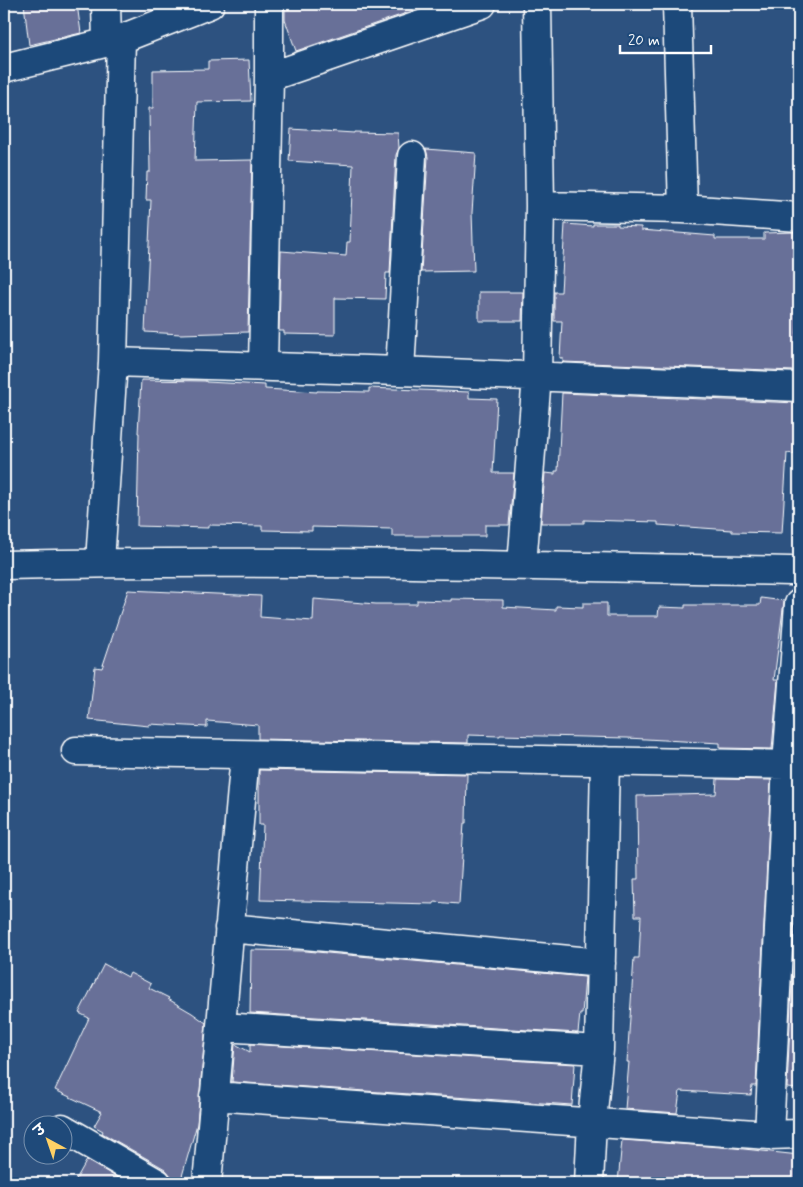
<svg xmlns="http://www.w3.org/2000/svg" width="803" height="1187" font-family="Mynerve,'Playpen Sans Deva',sans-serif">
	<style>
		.building { fill: #677098; stroke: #fff }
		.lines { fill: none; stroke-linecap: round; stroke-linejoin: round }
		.minor-casing { stroke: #fff; stroke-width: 31 }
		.minor { stroke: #1f4a7a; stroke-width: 28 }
	</style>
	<rect width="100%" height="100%" fill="#2d5280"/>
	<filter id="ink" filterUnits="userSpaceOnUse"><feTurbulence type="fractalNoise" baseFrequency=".02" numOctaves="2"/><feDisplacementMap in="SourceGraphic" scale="10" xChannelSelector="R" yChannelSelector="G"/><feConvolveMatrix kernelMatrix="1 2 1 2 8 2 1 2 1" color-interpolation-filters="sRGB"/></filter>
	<g filter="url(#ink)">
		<!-- building -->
		<path class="building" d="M24 4H77L81 33 29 45Z
			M285 4H427V6L296 51 285 20Z
			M249 60 251 101 197 102 195 161 252 160 248 332 181 334 145 332 151 200H146L147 172H150L149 108H153V70L208 69V61Z
			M291 129 354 133V132L398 133 399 148 396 155 390 273H386L385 299 335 298V335L284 334V331H279L281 251 346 256 347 242H350L353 165 289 161Z
			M426 149 476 153 472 213 474 271 421 272 428 157Z
			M565 224 593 226V224H618V226L641 227V230L715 236V239H764V233L794 232 795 305H799L794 371 563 362V358H560L562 321H554V292H561Z
			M479 292H523L522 321H479Z
			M141 380 206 381V382L265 385V389L317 392V391L369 392V388L469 392V398L497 399 493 473H514L509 525H485V536H392V529L312 527V531L262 530V526L208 525V528L137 526 139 433H138Z
			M562 393 797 403 794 454 787 453 782 533 732 532V530L658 525V522L584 520V523H541L545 473 555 474V471H558Z
			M128 590 261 596 260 617 313 621 314 599 376 604H417V600L451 601V599L503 600V607L556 610V606L583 607V603H607V616H658L659 607 685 608V605H760L761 598 784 601 774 680H778L772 749 720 748V743L627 738 500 735V736L468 735V743L258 739V725L207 721V727L149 724V726L89 720 95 667 102 668Z
			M259 770 467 774 466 823H464L459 904 434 902V904L260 900 263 825H259Z
			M717 779 771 780 756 1086H752L751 1095 680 1091 677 1113 625 1109 629 1062H627L634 958H639L641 916H635L634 879H638L637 796 716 794Z
			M799 834V1089L787 1088Z
			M251 950 306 951 585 977 582 1014H580L578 1033 250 1013Z
			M104 964 128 977 130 973 151 984 149 988 169 998 168 999 192 1013 206 1023 197 1124 180 1183H173L171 1176 165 1169 102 1133 103 1131 94 1126 102 1112 55 1090 89 1018 79 1013Z
			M235 1044 250 1052V1044L575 1064 572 1105 232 1082Z
			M622 1140 735 1148 799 1155V1183H618Z
			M87 1160 126 1183H74Z"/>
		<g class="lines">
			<defs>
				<path id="minor" d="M106 4 107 42
					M677 4 683 209
					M4 68 121 39 210 4
					M269 77 482 4
					M540 206 683 209 799 217
					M113 362 400 371 799 387
					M263 366 269 77V4
					M400 371 412 156
					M100 562 113 362 121 39
					M4 565C269 559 534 566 799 571
					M522 565 537 376 540 206 537 4
					M76 751 799 765
					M229 928 601 963
					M221 1027 599 1050
					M214 1096 769 1135 799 1134
					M62 1128 157 1183
					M769 1135 787 764 799 604
					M207 1183 245 755
					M589 1183 592 1122 599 1050 605 761"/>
			</defs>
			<!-- minor casing -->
			<use href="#minor" class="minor-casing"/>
			<!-- minor -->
			<use href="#minor" class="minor"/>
		</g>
	</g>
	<!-- margin -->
	<rect width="803" height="1187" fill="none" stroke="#1f4a7a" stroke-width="20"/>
	<rect x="10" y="10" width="783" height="1167" fill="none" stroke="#fff" stroke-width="2" filter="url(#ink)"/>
	<!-- north arrow -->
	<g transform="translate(48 1140) rotate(320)"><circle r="24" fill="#1f4a7a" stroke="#7992af"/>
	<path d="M0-4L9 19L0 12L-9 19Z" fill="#ffd166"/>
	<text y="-8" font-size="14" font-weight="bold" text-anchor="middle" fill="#ffffff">उ</text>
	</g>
	<!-- scale -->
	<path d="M620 45v8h91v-8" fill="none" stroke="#ffffff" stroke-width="2.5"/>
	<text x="628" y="45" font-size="15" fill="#ffffff" stroke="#1f4a7a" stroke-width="4" paint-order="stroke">20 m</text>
</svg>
